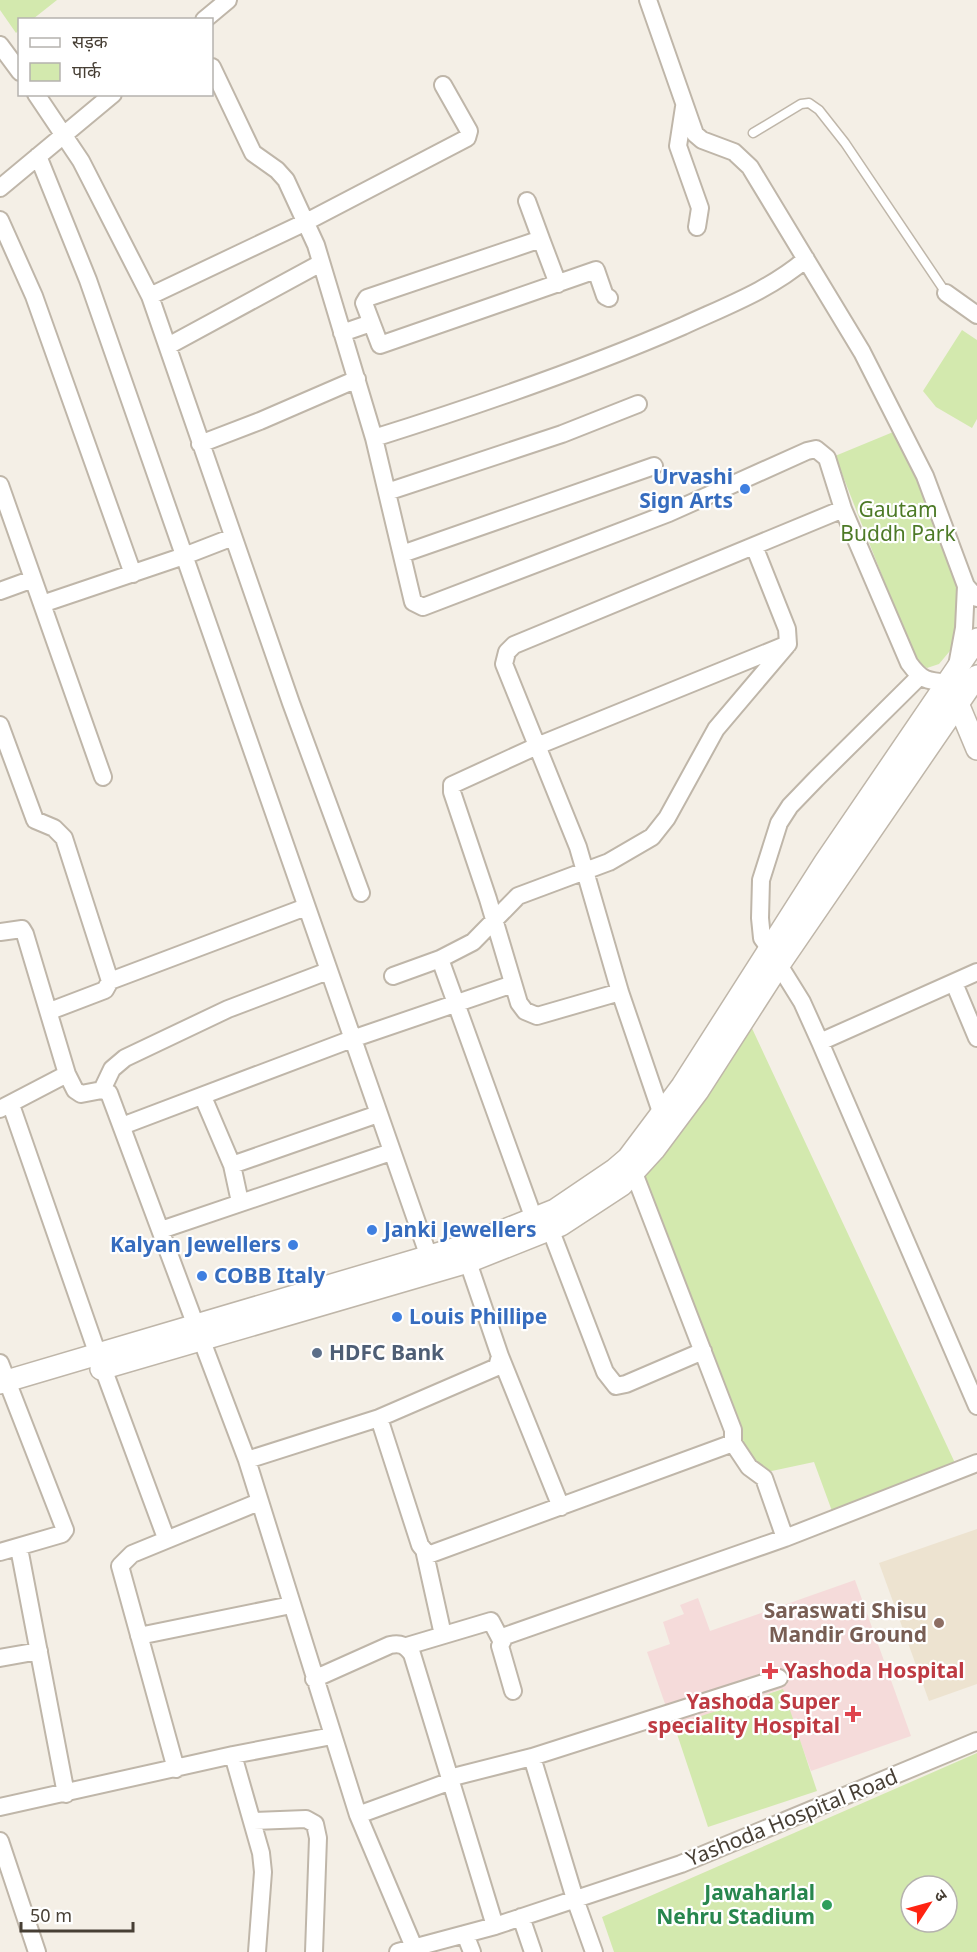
<svg xmlns="http://www.w3.org/2000/svg" width="977" height="1952" font-family="'Noto Sans','Noto Sans Devanagari',sans-serif">
	<style>
		.education { fill: #ede3d0 }
		.medical { fill: #f5dbda }
		.green { fill: #d3e9ae; fill-rule: evenodd }
		.lines { fill: none; stroke-linecap: round; stroke-linejoin: round }
		.service-casing { stroke: #bfb6a9; stroke-width: 11 }
		.minor-casing { stroke: #bfb6a9; stroke-width: 20 }
		.tertiary-casing { stroke: #bfb6a9; stroke-width: 24 }
		.service { stroke: #fff; stroke-width: 8 }
		.minor { stroke: #fff; stroke-width: 16 }
		.tertiary { stroke: #fff; stroke-width: 21 }
		.shop-dot { fill: #3f7fe0; stroke: #fff; stroke-width: 2 }
		.service-dot { fill: #5c6f8a; stroke: #fff; stroke-width: 2 }
		.education-dot { fill: #8d6e63; stroke: #fff; stroke-width: 2 }
		.health-dot { fill: #e0444e; stroke: #fff; stroke-width: 2 }
		.leisure-dot { fill: #2e9e5b; stroke: #fff; stroke-width: 2 }
		.labels { text-anchor: middle; stroke-width: 4.5; stroke-linejoin: round; paint-order: stroke }
		.shop-label { font-size: 21px; font-weight: bold; fill: #366cbe; stroke: #fff; text-anchor: start }
		.park-label { font-size: 21px; fill: #4d7a27; stroke: #fff }
		.service-label { font-size: 21px; font-weight: bold; fill: #4e5e75; stroke: #fff; text-anchor: start }
		.education-label { font-size: 21px; font-weight: bold; fill: #785e54; stroke: #fff; text-anchor: end }
		.health-label { font-size: 21px; font-weight: bold; fill: #be3a42; stroke: #fff; text-anchor: start }
		.street-label { font-size: 21px; fill: #473f35; stroke: #fff }
		.leisure-label { font-size: 21px; font-weight: bold; fill: #27864d; stroke: #fff; text-anchor: end }
	</style>
	<rect width="100%" height="100%" fill="#f4efe6"/>
	<!-- education -->
	<path class="education" d="M977 1529V1684L929 1701 879 1563Z"/>
	<!-- medical -->
	<path class="medical" d="M855 1580 911 1736 811 1771 781 1689 673 1727 647 1652 670 1644 663 1622 684 1614 680 1605 698 1598 710 1631Z"/>
	<!-- green -->
	<path class="green" d="M0 0H57L33 19 20 20 19 30 16 33 0 10Z
		M962 330 977 340V419L972 428 936 407 923 391Z
		M898 430 957 582 959 610 954 646 939 664 927 668 916 662 835 456Z
		M750 1024 955 1463 832 1511 814 1462 767 1472 753 1465 636 1181Z
		M783 1689 817 1791 708 1827 674 1725Z
		M977 1753V1952H614L602 1917ZM911 1886H947V1922H911Z"/>
	<g class="lines">
		<defs>
			<path id="service" d="M753 133 801 104 809 103 819 110 845 143 946 293"/>
			<path id="minor" d="M648 0 695 134 702 140 734 152 750 167 862 352 925 476 966 586 977 598
				M204 20 228 0
				M0 45 20 72
				M212 67 253 153 277 170 286 180 316 245 374 438 413 602 423 607 669 513 807 451 816 449 827 458 843 509 909 663C922 681 927 681 949 683
				M36 94 81 161 150 296 291 703 361 893
				M684 107 678 146 700 208 697 227
				M38 156 88 280 429 1257
				M0 188 113 94
				M527 201 541 239
				M0 220 34 296 133 574
				M558 284 541 239 367 298 364 303 380 345 596 270 605 296 609 298
				M946 293 977 315
				M150 296 306 222 467 138 469 131 443 85
				M342 333 371 323
				M168 346 321 263
				M374 438C479 405 582 370 683 326 726 306 770 290 806 259
				M200 444 260 421 357 379
				M0 485 103 777
				M387 492 562 434 638 404
				M402 554 654 466
				M0 591 33 579
				M42 604 184 556 233 537
				M957 666 964 628 966 586
				M0 725 35 820 54 828 64 838 110 981 105 990 50 1011
				M0 932 22 929 25 934 67 1074 75 1090 81 1094 102 1090 109 1093 196 1326
				M770 949 762 938 760 918 761 880 779 823 790 806 816 779 919 677
				M440 959 534 1219
				M779 965 802 1002 820 1042 977 1406
				M393 976 440 959 473 942 518 896 609 862 652 837 667 818 716 729 788 644 787 629 754 546
				M110 981 306 907
				M954 983 977 1038
				M620 992 537 1016 525 1011 519 1003 488 899 452 792V785L537 746 788 644
				M820 1042 977 972
				M102 1090 112 1069 125 1058 228 1009 328 971
				M203 1097 232 1165 240 1202
				M11 1105 98 1355
				M0 1109 67 1074
				M668 1119 662 1115 620 992 578 847 504 664 507 652 514 645 843 509
				M122 1126 352 1039 513 984
				M232 1165 378 1114
				M161 1230 391 1152
				M551 1231 605 1372 616 1386 626 1384 703 1351
				M202 1341 247 1460 358 1815 416 1952
				M500 1356 561 1507
				M0 1363 65 1530 62 1534 0 1552
				M103 1368 166 1538
				M379 1418 420 1545 428 1555 733 1443V1430L634 1173
				M733 1443 749 1467 764 1478 785 1538
				M247 1460 379 1418 497 1367 500 1356 468 1262
				M19 1548 66 1794
				M425 1554 443 1635
				M139 1636 291 1605
				M407 1646 491 1621 501 1640
				M0 1658 39 1651
				M314 1679 390 1645C401 1643 405 1645 412 1654L495 1926
				M513 1691 500 1646 505 1636 785 1538 977 1463
				M233 1755 261 1853 263 1872 257 1952
				M532 1757 575 1899 594 1952
				M176 1769 120 1566 132 1554 259 1502
				M0 1807 233 1755 332 1736
				M358 1815 451 1781 457 1776 532 1757 779 1678
				M253 1821 306 1819 315 1824 318 1838 314 1952
				M0 1841 37 1952
				M521 1917 533 1952
				M465 1934 472 1952
				M398 1952 495 1926 681 1864 977 1741"/>
			<path id="tertiary" d="M954 694 977 749
				M101 1369 468 1262 561 1225 622 1185 654 1150 698 1091 779 965 977 676
				M0 1383 467 1245 555 1210 614 1170 628 1158 682 1086 825 862 977 639"/>
		</defs>
		<!-- service casing -->
		<use href="#service" class="service-casing"/>
		<!-- minor casing -->
		<use href="#minor" class="minor-casing"/>
		<!-- tertiary casing -->
		<use href="#tertiary" class="tertiary-casing"/>
		<!-- service -->
		<use href="#service" class="service"/>
		<!-- minor -->
		<use href="#minor" class="minor"/>
		<!-- tertiary -->
		<use href="#tertiary" class="tertiary"/>
	</g>
	<!-- markers -->
	<g class="shop-dot">
		<circle cx="745" cy="489" r="6"/>
		<circle cx="372" cy="1230" r="6"/>
		<circle cx="293" cy="1245" r="6"/>
		<circle cx="202" cy="1276" r="6"/>
		<circle cx="397" cy="1317" r="6"/>
	</g>
	<circle class="service-dot" cx="317" cy="1353" r="6"/>
	<circle class="education-dot" cx="939" cy="1623" r="6"/>
	<g class="health-dot">
		<path d="M767 1662h6v6h6v6h-6v6h-6v-6h-6v-6h6z"/>
		<path d="M850 1705h6v6h6v6h-6v6h-6v-6h-6v-6h6z"/>
	</g>
	<circle class="leisure-dot" cx="827" cy="1905" r="6"/>
	<g class="labels">
		<!-- shop labels -->
		<g class="shop-label">
			<text x="733" y="484" text-anchor="end">Urvashi<tspan x="733" dy="24">Sign Arts</tspan></text>
			<text x="384" y="1237">Janki Jewellers</text>
			<text x="281" y="1252" text-anchor="end">Kalyan Jewellers</text>
			<text x="214" y="1283">COBB Italy</text>
			<text x="409" y="1324">Louis Phillipe</text>
		</g>
		<!-- park labels -->
		<g class="park-label">
			<text x="898" y="517">Gautam<tspan x="898" dy="24">Buddh Park</tspan></text>
		</g>
		<!-- service labels -->
		<g class="service-label">
			<text x="329" y="1360">HDFC Bank</text>
		</g>
		<!-- education labels -->
		<g class="education-label">
			<text x="927" y="1618">Saraswati Shisu<tspan x="927" dy="24">Mandir Ground</tspan></text>
		</g>
		<!-- health labels -->
		<g class="health-label">
			<text x="784" y="1678">Yashoda Hospital</text>
			<text x="840" y="1709" text-anchor="end">Yashoda Super<tspan x="840" dy="24">speciality Hospital</tspan></text>
		</g>
		<!-- street labels -->
		<g class="street-label">
			<text transform="translate(792 1818) rotate(-22)" y="7">Yashoda Hospital Road</text>
		</g>
		<!-- leisure labels -->
		<g class="leisure-label">
			<text x="815" y="1900">Jawaharlal<tspan x="815" dy="24">Nehru Stadium</tspan></text>
		</g>
	</g>
	<!-- legend -->
	<rect x="18" y="18" width="195" height="78" fill="#ffffff" stroke="#b5b2ae" stroke-width="1.5"/>
	<rect x="30" y="38" width="30" height="9" fill="#ffffff" stroke="#b5b2ae" stroke-width="1.5"/>
	<text x="72" y="48" font-size="18" fill="#473f35">सड़क</text>
	<rect x="30" y="63" width="30" height="18" fill="#d3e9ae" stroke="#b5b2ae" stroke-width="1.5"/>
	<text x="72" y="78" font-size="18" fill="#473f35">पार्क</text>
	<!-- north arrow -->
	<g transform="translate(929 1904) rotate(54)"><circle r="28" fill="#ffffff" stroke="#b5b2ae" stroke-width="1.5"/>
	<path d="M0-4.5L10 22L0 15L-10 22Z" fill="#ff2412"/>
	<text y="-9" font-size="16" font-weight="bold" text-anchor="middle" fill="#473f35">उ</text>
	</g>
	<!-- scale -->
	<path d="M21 1922v9h112v-9" fill="none" stroke="#473f35" stroke-width="3"/>
	<text x="30" y="1922" font-size="18" fill="#473f35" stroke="#ffffff" stroke-width="4.5" paint-order="stroke">50 m</text>
</svg>
